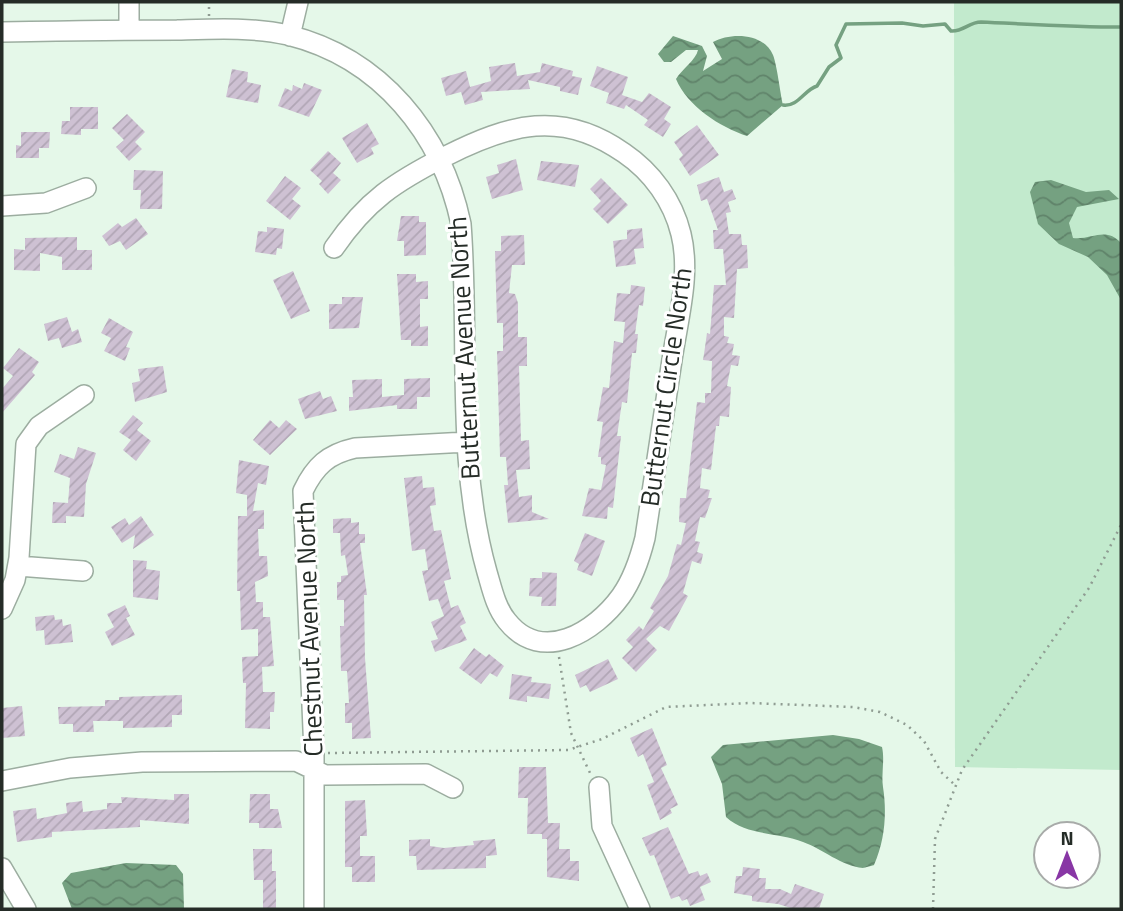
<svg xmlns="http://www.w3.org/2000/svg" width="1123" height="911" font-family="'Titillium Web',sans-serif">
	<style>
		.green { fill: #c2eacd }
		.water { fill: url(#water-waves) }
		.lines { fill: none; stroke-linecap: round; stroke-linejoin: round }
		.stream { stroke: #75a181; stroke-width: 3.5 }
		.building { fill: url(#building-hatch) }
		.minor-casing { stroke: #9cada0; stroke-width: 22 }
		.path { stroke: #8f9c92; stroke-width: 2.5; stroke-dasharray: 2 5; stroke-linecap: butt }
		.minor { stroke: #fff; stroke-width: 19 }
		.labels { text-anchor: middle; stroke-width: 6; stroke-linejoin: round; paint-order: stroke }
		.street-label { font-size: 26px; fill: #252c27; stroke: #fff }
	</style>
	<defs>
		<pattern id="water-waves" width="16" height="10" patternUnits="userSpaceOnUse" patternTransform="scale(1.75)"><rect width="16" height="10" fill="#75a181"/><path d="M0 5q4-4 8 0t8 0" fill="none" stroke="#60836a"/></pattern>
		<pattern id="building-hatch" width="6" height="6" patternUnits="userSpaceOnUse" patternTransform="scale(1.75)"><rect width="6" height="6" fill="#cec1d3"/><path d="M-1 1l2-2M0 6l6-6M5 7l2-2" fill="none" stroke="#b1a6b5"/></pattern>
	</defs>
	<rect width="100%" height="100%" fill="#e5f8e9"/>
	<!-- green -->
	<path class="green" d="M954 2H1121V770L955 767Z"/>
	<!-- water -->
	<path class="water" d="M673 36 702 46 707 56 703 71 722 59 713 42C731 32 764 33 773 55 777 65 780 92 783 105L747 136C720 127 687 106 676 79 682 69 696 60 698 50H686L671 62H664L658 54Z
		M1051 180 1086 192 1109 190 1119 199 1077 207 1069 223 1073 238C1092 240 1106 226 1121 243V300L1107 275 1088 257 1059 244 1038 224 1030 192 1035 182Z
		M833 735 859 739 882 747C885 760 881 774 883 787 887 813 885 840 874 865 874 865 864 868 863 868 841 866 823 849 803 842 778 832 747 836 726 817L722 784 711 757 723 745Z
		M126 863 176 865 183 874 184 909H72L62 883 71 873Z"/>
	<g class="lines">
		<!-- stream -->
		<path class="stream" d="M783 105C798 107 804 90 817 86L829 67 841 58 836 45 846 24 902 23 923 26 945 24 951 31C963 32 969 22 981 22 1027 24 1074 27 1121 27"/>
	</g>
	<!-- building -->
	<path class="building" d="M515 63 517 76 540 72 542 63 573 71 572 76 582 78 578 95 560 91V87L528 80 530 89 481 92 483 100 465 105 461 92 446 96 441 78 466 71 470 87 491 81 489 67Z
		M597 66 628 77 622 95 642 102 649 93 671 107 664 119 671 124 663 137 644 125 648 120 626 105 624 109 606 103 609 93 590 86Z
		M232 69 248 72 247 82 261 85 258 103 226 97Z
		M304 83 322 90 309 117 278 106 285 88 292 91 293 85 302 89Z
		M70 107H98V129H81V135L61 134 62 121H70Z
		M127 114 145 132 135 142 142 149 129 161 116 147 124 140 112 128Z
		M367 123 379 144 371 148 374 154 357 163 342 138Z
		M697 125 719 155 690 176 679 159 683 155 674 142Z
		M21 132H50L49 148H39V158H16V145L21 146Z
		M328 151 341 163 333 173 341 180 328 194 319 184 322 181 310 170Z
		M516 159 523 190 492 199 486 177 499 173 497 165Z
		M541 161 579 165 575 187 537 180Z
		M134 170 163 171 162 209H140L141 190H133Z
		M285 176 301 188 292 199 301 206 290 220 266 201Z
		M719 177 724 192 732 189 736 199 728 202 731 212 726 213 729 234H741L742 245H747L748 268 737 269 734 318 724 317V336L729 337 727 343 734 344 732 355 740 356 738 366 731 365 727 386 731 387 729 417 720 416 719 426H716L711 470 702 468 700 488 710 490 708 498H712L705 518 700 517 695 541 700 542 697 552 703 554 701 564 692 561 683 593 688 596 669 631 660 626 646 639 657 650 636 672 622 658 633 647 626 640 639 626 643 630 654 611 650 608 668 576 677 544 681 545 686 523 679 522 680 498H686L697 402 705 403V393H711L712 361 703 360 704 354 707 333 710 334 714 285H726L723 249H714L713 230H718L707 199 701 201 697 185Z
		M601 178 628 205 608 224 593 209 601 201 590 189Z
		M401 216H419V222H426V255L404 256V241H397Z
		M136 218 148 234 126 250 120 241 109 246 102 236 118 223 122 227Z
		M267 227 284 229 282 249 277 248 276 255 255 252 258 231 267 232Z
		M642 228 644 248 634 249 636 264 616 267 613 241 627 239V230Z
		M524 235 525 265H512L509 293 515 294 518 303V337H527V366H519L521 441 529 440 530 469 516 470 519 497 532 495V512L549 519 508 523 504 485H508L506 457H500L497 351H503V323H497L495 251H501V236Z
		M77 237V250H92V270H62V257L40 253V271L14 270V249L25 250V238Z
		M293 271 310 311 291 319 273 280Z
		M397 274H416V282L428 281V299H420V327L428 326V346H411V340H401Z
		M631 285 645 287 643 306 639 305 635 334H638L636 353H632L627 403 622 402 617 436H621L613 508 608 507 607 519 582 516 589 488 601 490 606 465 601 464V457H598L603 422 597 421 603 387 609 388 614 341 623 343 625 322 614 321 617 293 630 294Z
		M342 297H363L359 328 329 329V304H342Z
		M67 317 72 332 78 329 82 342 62 348 59 338 48 341 44 324Z
		M109 318 133 332 126 347 130 348 125 361 104 351 111 338 101 333Z
		M19 348 39 362 32 372 35 375 2 413V389L13 376 3 368Z
		M163 366 167 392 135 402 132 383 140 381 138 369Z
		M430 378V397H417V409H397V405L349 411V397H353L352 380 382 379V397L404 395V379Z
		M320 391 323 399 331 396 337 411 305 419 298 399Z
		M133 415 143 423 137 430 151 441 136 461 123 450 131 440 119 432Z
		M270 420 279 428 286 420 297 429 270 455 253 440Z
		M78 447 96 453 86 484 84 517 66 516V523H52L53 502 68 503 70 478 54 472 60 454 74 459Z
		M239 460 269 466 266 485 258 483 253 511 264 510V529H258L259 556H267L268 576 255 582 256 602H263V617H270L274 666 262 667 263 692H275L274 712H270V729L245 728 246 683H243L242 657 258 656V629L241 630 240 591H237L238 516H247V495L236 493Z
		M422 476 423 488 434 487 436 505 430 506 434 531 441 530 451 579 444 581 451 608 458 605 466 623 460 626 467 640 435 652 431 641 438 639 431 622 444 616 438 599 429 601 422 571 428 570 425 549 412 551 404 478Z
		M141 516 154 535 133 549 135 535 122 543 111 527 125 518 129 525Z
		M351 518V523L359 522V534H365V543H360L367 595H364L365 658 371 738 352 739V723H345V703H349L347 671H341L340 626H344V600H337V582H341V576L348 575 345 555 341 556 340 533H333V519Z
		M585 533 605 541 592 576 577 570 579 564 574 561Z
		M133 560 147 561 146 569 160 571 158 600 133 597Z
		M542 572 557 573 556 606H541L542 597 529 596 530 578H542Z
		M125 605 130 616 126 618 135 635 112 646 105 632 114 627 107 614Z
		M54 615 55 620 62 619 63 626 71 624 73 642 45 645 44 630 36 631 35 617Z
		M474 648 486 657 489 654 504 666 497 677 490 673 481 684 459 668Z
		M608 659 618 679 590 692 586 685 580 688 575 675Z
		M512 674 532 677 531 682 551 684 549 699 527 696V702L509 699Z
		M182 695V715H172V727L123 728V721H93L94 732H73V724H59L58 707 105 706V700H119V697Z
		M22 706 25 736 2 738V708Z
		M652 728 667 765 661 768 678 805 670 809 672 813 660 820 647 785 654 782 643 754 638 757 630 738Z
		M519 767H546L548 823H560L559 849H570V861H579V881L547 877V839H542V834H527L528 798H518Z
		M174 794H189V824L140 820V827L52 832V837L17 842 13 811 36 808 37 819 67 813 66 803 82 801 83 812 107 809V803H122L121 797 174 800Z
		M250 794H270V809H278L282 828H259V823H249Z
		M365 800 367 836H360V856H375V882H352V867H345V801Z
		M668 827 689 874 698 871 700 876 707 873 711 882 700 887 705 900 690 906 687 899 682 901 679 896 671 899 654 855 650 856 642 838Z
		M430 839V846L444 848 474 845 473 841 495 839 497 855 486 856V868L417 870 416 856H409V840Z
		M253 849H272V871H276V909H263V880H254Z
		M743 867 760 869 759 878H766L765 889H780L791 894 795 884 824 894 819 909H794L778 904 752 901V896L734 893 736 876H742Z"/>
	<g class="lines">
		<defs>
			<path id="minor" d="M129 30V2
				M2 32C60 31 119 30 177 30 214 29 252 27 288 35 381 58 442 134 461 224 470 340 455 459 487 572 492 589 496 608 507 621 542 665 595 632 621 596 633 579 640 558 645 538 654 478 663 419 672 360 678 319 691 274 681 234 673 201 652 172 624 153 562 109 509 124 446 156 395 182 367 200 334 248
				M290 36 298 2
				M2 206 46 203 86 188
				M18 566 83 571
				M2 609 15 580 19 558 26 444 39 426 84 395
				M2 781 70 768 142 762 296 761 325 775 426 774 453 788
				M599 787 602 826 640 909
				M2 868 26 909
				M314 909V753L303 491C315 466 328 454 355 448L467 442"/>
		</defs>
		<!-- minor casing -->
		<use href="#minor" class="minor-casing"/>
		<!-- path -->
		<path class="path" d="M209 16V2
			M559 657 571 733 591 775
			M328 753 568 750 602 739 666 707 750 703 853 707 880 712 907 725 924 741 941 772 956 786
			M933 909 935 839 962 770 1089 588 1121 525"/>
		<!-- minor -->
		<use href="#minor" class="minor"/>
	</g>
	<g class="labels">
		<!-- street labels -->
		<g class="street-label">
			<text transform="translate(464 348) rotate(-93)" y="9">Butternut Avenue North</text>
			<text transform="translate(666 387) rotate(-82)" y="9">Butternut Circle North</text>
			<text transform="translate(309 629) rotate(-92)" y="9">Chestnut Avenue North</text>
		</g>
	</g>
	<!-- border -->
	<rect width="1123" height="911" fill="none" stroke="#252c27" stroke-width="7"/>
	<!-- north arrow -->
	<g transform="translate(1067 855)"><circle r="33" fill="#ffffff" stroke="#a8aba9" stroke-width="2"/>
	<path d="M0-5L12 26L0 18L-12 26Z" fill="#8836a5"/>
	<text y="-10" font-size="19" font-weight="bold" text-anchor="middle" fill="#252c27">N</text>
	</g>
</svg>
